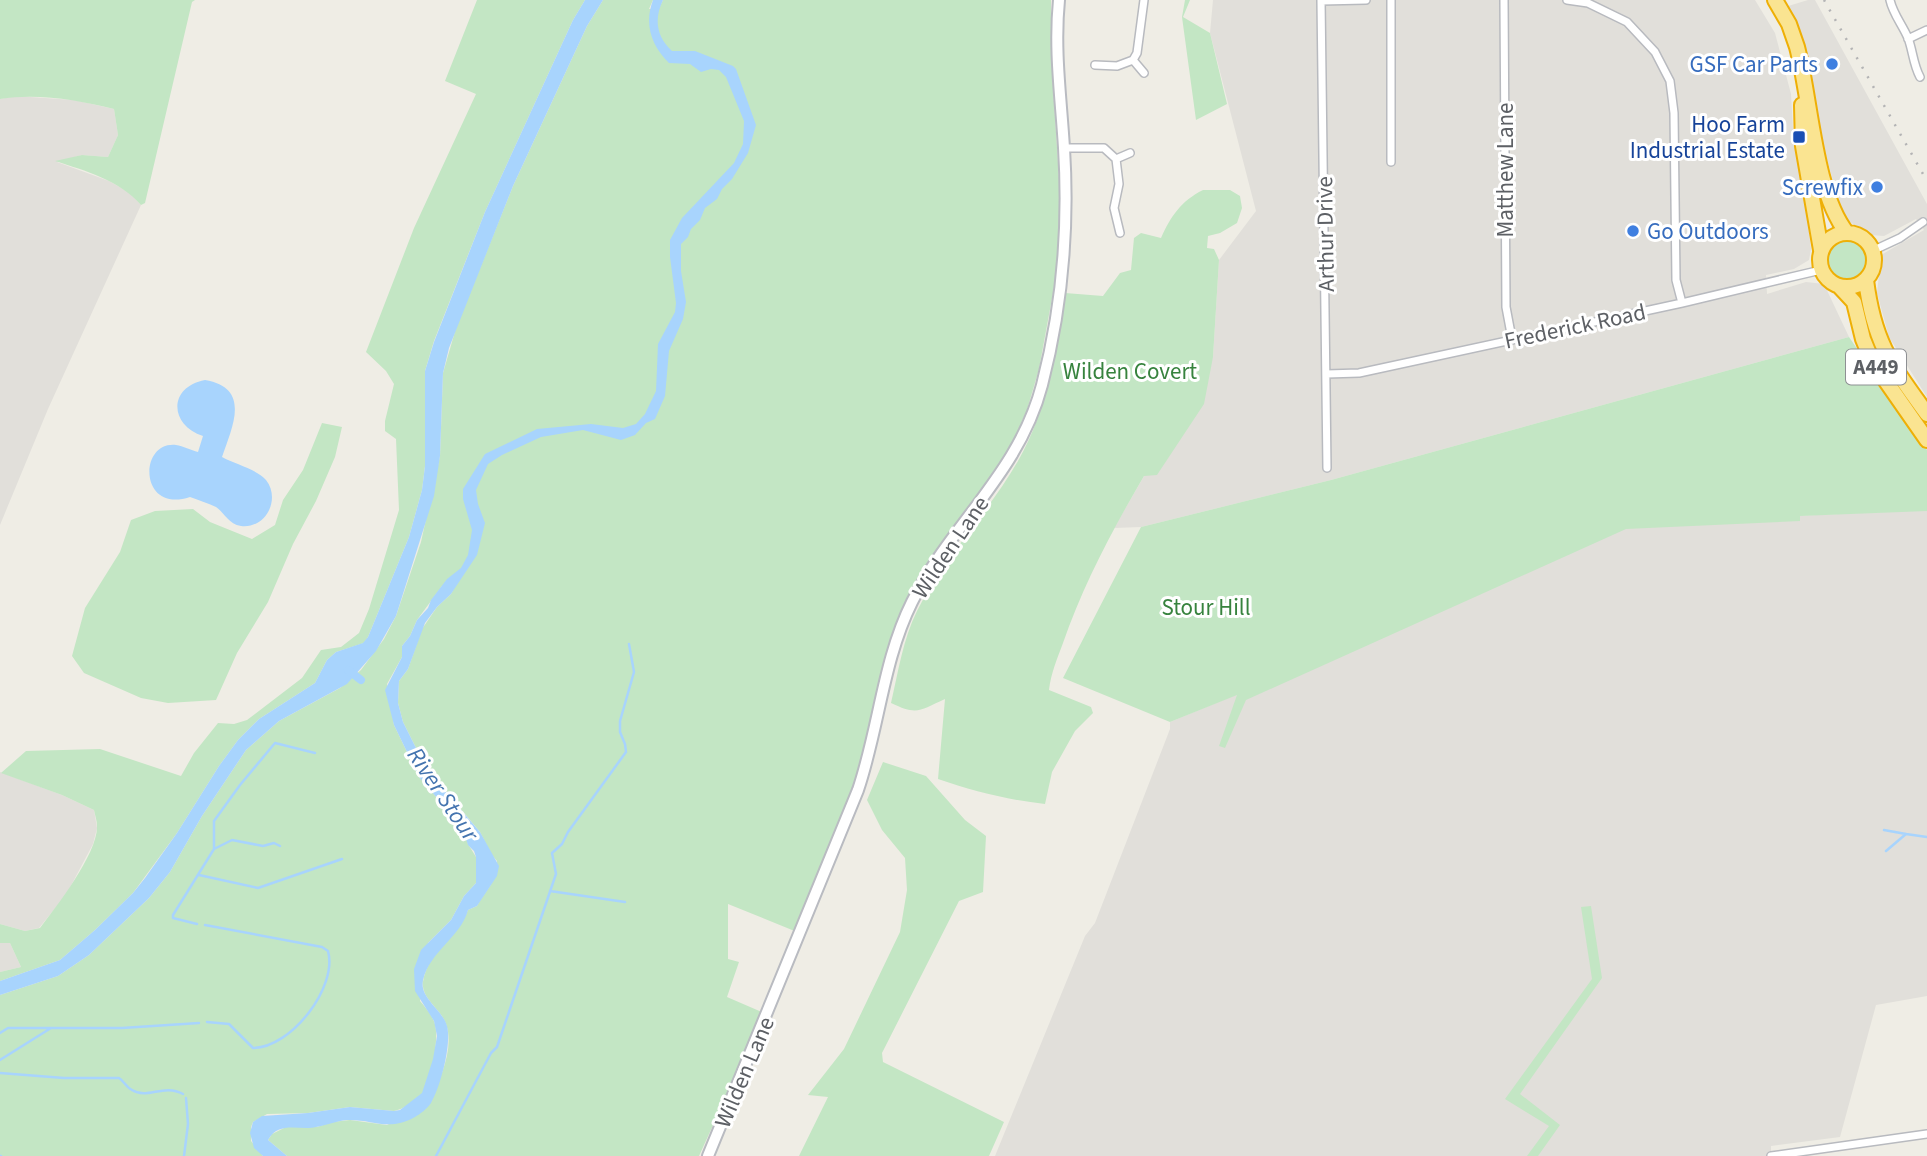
<svg xmlns="http://www.w3.org/2000/svg" width="1927" height="1156" font-family="'Source Sans 3',sans-serif">
	<style>
		.industrial { fill: #e1dfda }
		.green { fill: #c3e6c4 }
		.water { fill: #a8d4fd }
		.lines { fill: none; stroke-linecap: round; stroke-linejoin: round }
		.stream { stroke: #a8d4fd; stroke-width: 2.5 }
		.canal { stroke: #a8d4fd; stroke-width: 8 }
		.street-casing { stroke: #b8babf; stroke-width: 10 }
		.secondary-casing { stroke: #b9bbc1; stroke-width: 14 }
		.highway-casing { stroke: #eeaf06; stroke-width: 18 }
		.street { stroke: #fff; stroke-width: 7 }
		.secondary { stroke: #fff; stroke-width: 10 }
		.highway { stroke: #fae491; stroke-width: 14 }
		.rail { stroke: #b4b4b5; stroke-width: 2.5; stroke-dasharray: 2 9; stroke-linecap: butt }
		.shop-dot { fill: #3f7fe0; stroke: #fff; stroke-width: 2.5 }
		.transit-dot { fill: #1a4fb4; stroke: #fff; stroke-width: 2.5 }
		.labels { text-anchor: middle; stroke-width: 6; stroke-linejoin: round; paint-order: stroke }
		.shield { fill: #fff; stroke: #8e9093; stroke-width: 2 }
		.shield-label { font-size: 21px; font-weight: bold; fill: #5d6065 }
		.shop-label { font-size: 23px; fill: #366cbe; stroke: #fff; text-anchor: end }
		.transit-label { font-size: 23px; fill: #164399; stroke: #fff; text-anchor: end }
		.street-label { font-size: 23px; fill: #5d6065; stroke: #fff }
		.park-label { font-size: 23px; fill: #37833e; stroke: #fff }
		.water-label { font-size: 24px; font-style: italic; fill: #4474af; stroke: #fff }
	</style>
	<rect width="100%" height="100%" fill="#efede5"/>
	<!-- industrial -->
	<path class="industrial" d="M1213 0H1755L1775 33 1791 94 1793 130 1804 191 1811 249 1809 260 1794 269 1766 275 1767 294 1806 282 1824 284 1849 337 1331 480 1141 527 1114 528 1213 357 1219 260 1256 211 1210 33Z
		M1808 0H1815L1927 204V397L1889 337 1877 293 1881 255 1924 230 1916 219 1884 236 1871 235 1850 222 1840 206 1825 152 1806 51 1785 7Z
		M16 96 74 100 114 109 118 135 108 157 82 155 57 162 109 181 130 193 141 205 48 409 0 525V99Z
		M1927 510V996L1876 1005 1840 1137 1771 1146V1156H995L1085 936 1095 923 1170 729V722L1370 639 1623 524Z
		M0 772 62 795 94 810 97 828 93 844 66 895 39 928 25 931 0 924Z
		M0 943H10L21 967 0 972Z"/>
	<!-- green -->
	<path class="green" d="M0 0H195L192 2 145 203 141 205C119 180 86 171 55 161L82 155 108 157 118 135 114 109C77 100 38 93 0 99Z
		M477 0H585L573 20 485 212 434 341 425 371V466L422 490 409 537 368 637 364 643 336 652 327 660 315 683 259 719 238 740 219 766 177 833 133 893 95 930 60 960 0 981V972L21 967 10 943H0V924L25 931 40 928C56 907 98 853 97 826 97 821 95 815 94 810L62 795 1 773 26 751 100 749 181 776 194 753 218 723 234 724 247 720 302 678 321 650 341 647 359 633 369 609 399 510 396 439 385 431V421L394 384 386 371 366 352 414 228 476 94 445 81Z
		M603 0H653L649 9 659 8 663 0H1051V56L1061 209 1055 282 1039 369 1027 410 1009 450 972 505 928 562 899 615 853 788 797 932 728 904V959L739 962 727 997 764 1013 699 1156H287L268 1140 272 1134 286 1127H317L332 1122 350 1120 387 1125 431 1102C439 1079 455 1049 446 1024 441 1009 421 999 423 982 427 952 458 937 468 910L477 906C486 889 497 883 497 861L491 854 480 832 425 766 403 722 398 703 399 681 408 669 422 629 437 607 451 594 456 584 442 586 417 620 410 636 402 646V657L387 684 394 725 419 777 462 827 468 844 476 857V883L464 896 451 920 428 943 420 1001C426 1008 432 1015 435 1024 439 1039 432 1082 422 1094 415 1102 403 1109 394 1111L350 1107 308 1113 267 1114 253 1122 251 1127V1141L263 1156H0V995L58 976 89 955 149 898 170 872 202 816 246 750 279 721 340 688 361 670 384 639 396 616 421 542 440 456 443 373 456 328 513 186 587 26Z
		M1185 0H1190L1183 17 1210 33 1227 104 1196 120 1182 17Z
		M1203 190H1230L1240 196 1242 208 1237 223 1220 233 1208 236 1207 248 1214 249 1219 260 1213 357 1204 404 1157 475 1144 476C1113 529 1083 585 1063 643 1057 659 1051 673 1049 690L1091 707 1093 713 1075 731 1052 772 1045 804C1008 800 973 791 938 779L945 699C920 710 918 716 891 703 898 673 903 639 917 611 944 557 988 513 1018 461 1048 409 1055 351 1065 293L1103 296 1120 273 1131 270 1134 238 1141 233 1161 238C1171 216 1181 201 1203 190Z
		M1826 260a20 20 0 1 1 40 0a20 20 0 1 1-40 0Z
		M1849 337 1927 450V511L1800 516V521L1626 529 1246 700 1225 748 1219 746 1237 695 1170 722 1063 678 1141 527 1331 480Z
		M322 423 342 427 335 457 316 501 293 544 268 602 237 653 216 700 168 703 141 698 84 673 72 656 85 608 120 552 131 520 155 511 193 509 210 522 252 539 275 525 283 500 303 470Z
		M883 762 926 776 965 820 986 836 983 892 959 901 882 1053 883 1062 1004 1122 989 1156H799L828 1097 808 1095 844 1049 900 932 907 890 905 858 882 830 867 800Z
		M1591 906 1602 978 1520 1094 1560 1125 1538 1156H1527L1549 1126 1505 1099 1592 979 1581 907Z"/>
	<!-- water -->
	<path class="water" d="M585 0H603L587 26 513 186 449 348 443 373 440 456 434 496 396 616 376 651 347 684 279 721 246 750 202 816 170 872 149 898 89 955 58 976 0 995V981L60 960 95 930 133 893 145 878 177 833 219 766 238 740 259 719 315 683 327 660 336 652 363 643 368 637 409 537 422 490 425 466V371L434 342 485 212 573 20Z
		M653 0H663C654 19 656 36 672 51H695L733 66 736 69 756 125 748 153 732 179 722 189 717 199 705 208 700 220 691 229 688 237 681 244V271L686 302 683 319 669 351 665 396 655 419 646 423 635 435 621 440 583 430 541 437 502 455 488 464 476 490 478 504 485 523 477 555 451 594 437 607 425 623 408 669 399 681 398 703 403 722 420 756 431 775 480 832 499 866 497 876 477 906 468 910C461 937 430 951 423 980 419 998 443 1010 447 1026 452 1044 440 1088 431 1103 427 1109 420 1114 415 1117 388 1132 373 1119 347 1120 336 1121 327 1125 316 1127 300 1131 279 1120 268 1140L287 1156H263L254 1148 250 1133 253 1122 262 1116 308 1113 350 1107 394 1111 400 1110 422 1093 433 1059 437 1036 434 1021 415 991 414 969 421 950 451 920 464 896 476 883V857L474 851 468 845 462 827 419 777 394 725 385 690 402 657V646L410 636 417 620 428 608 431 600 447 579 461 568 468 555 472 530 463 499V489L485 454 537 429 591 424 623 428 636 424 645 414 656 391 658 344 675 312 676 303 670 257V240L682 218 734 163 743 144 744 121 726 77 719 70 711 69 701 72 690 64 669 63C651 45 644 24 653 0Z
		M205 380C252 388 232 427 222 457 235 464 256 469 266 480 281 499 266 529 241 526 228 524 225 513 216 507 208 503 198 500 190 497 139 514 138 441 176 445 183 446 191 450 198 452L203 436C169 425 168 387 205 380Z"/>
	<g class="lines">
		<!-- stream -->
		<path class="stream" d="M1884 830 1906 834
			M214 849 232 840 263 846 274 843 280 846
			M1886 851 1906 834 1927 837
			M199 875 258 888 342 859
			M550 891 625 902
			M197 924 173 918V915L214 849V821L240 785 275 743 315 753
			M205 925 322 947 328 951C338 987 291 1048 253 1048L229 1024 207 1022
			M0 1033 8 1028H122L199 1023
			M0 1060 51 1028
			M0 1073 64 1078H119C124 1081 126 1087 132 1090 148 1100 163 1083 183 1094
			M0 1156H1
			M184 1156 188 1124 186 1098
			M436 1156 491 1053 497 1047 556 874 552 853 562 844 568 832 626 752 625 744 620 732V721L634 672 629 644"/>
		<!-- canal -->
		<path class="canal" d="M348 670 361 680"/>
		<defs>
			<path id="street" d="M1321 0 1327 468
				M1504 0 1506 307 1512 339
				M1567 0 1588 3 1627 22 1655 52 1670 81 1674 113 1676 280 1682 303
				M1890 0C1893 14 1902 24 1908 38 1913 51 1913 64 1920 77
				M1321 1 1366 0
				M1908 39 1927 30
				M1133 60 1144 73
				M1095 65 1117 66 1133 60 1137 53 1144 0
				M1064 148H1104L1116 159 1119 184 1114 208 1120 233
				M1116 159 1130 153
				M1391 162V0
				M1872 251 1900 238 1923 222
				M1327 374 1359 373 1682 303 1821 270
				M1771 1156 1927 1134"/>
			<path id="secondary" d="M708 1156 858 790C879 728 883 660 912 602 951 524 1019 473 1042 385 1062 308 1069 227 1064 148 1061 98 1054 50 1059 0"/>
			<path id="highway" d="M1775 0 1789 24 1797 47C1811 100 1814 191 1847 233
				M1802 105 1803 146 1821 250
				M1820 260a27 27 0 1 1 54 0a27 27 0 1 1-54 0Z
				M1866 280C1874 343 1891 364 1927 414
				M1840 287 1854 302 1863 339 1872 361 1927 440"/>
		</defs>
		<!-- street casing -->
		<use href="#street" class="street-casing"/>
		<!-- secondary casing -->
		<use href="#secondary" class="secondary-casing"/>
		<!-- highway casing -->
		<use href="#highway" class="highway-casing"/>
		<!-- street -->
		<use href="#street" class="street"/>
		<!-- secondary -->
		<use href="#secondary" class="secondary"/>
		<!-- highway -->
		<use href="#highway" class="highway"/>
		<!-- rail -->
		<path class="rail" d="M1824 0 1927 181"/>
	</g>
	<!-- markers -->
	<g class="shop-dot">
		<circle cx="1832" cy="64" r="7"/>
		<circle cx="1877" cy="187" r="7"/>
		<circle cx="1633" cy="231" r="7"/>
	</g>
	<rect class="transit-dot" x="1792" y="130" width="14" height="14" rx="3.5"/>
	<g class="labels">
		<!-- shield labels -->
		<rect class="shield" x="1846" y="349.5" width="60" height="35" rx="5"/>
		<g class="shield-label">
			<text x="1876" y="374">A449</text>
		</g>
		<!-- shop labels -->
		<g class="shop-label">
			<text x="1818" y="72">GSF Car Parts</text>
			<text x="1863" y="195">Screwfix</text>
			<text x="1647" y="239" text-anchor="start">Go Outdoors</text>
		</g>
		<!-- transit labels -->
		<g class="transit-label">
			<text x="1785" y="132">Hoo Farm<tspan x="1785" dy="26">Industrial Estate</tspan></text>
		</g>
		<!-- street labels -->
		<g class="street-label">
			<text transform="translate(1505 170) rotate(-90)" y="8">Matthew Lane</text>
			<text transform="translate(1325 234) rotate(-91)" y="8">Arthur Drive</text>
			<text transform="translate(1575 326) rotate(-12)" y="8">Frederick Road</text>
			<text transform="translate(950 547) rotate(-56)" y="8">Wilden Lane</text>
			<text transform="translate(744 1072) rotate(-67)" y="8">Wilden Lane</text>
		</g>
		<!-- park labels -->
		<g class="park-label">
			<text x="1130" y="379">Wilden Covert</text>
			<text x="1206" y="615">Stour Hill</text>
		</g>
		<!-- water labels -->
		<g class="water-label">
			<text transform="translate(443 794) rotate(56)" y="8">River Stour</text>
		</g>
	</g>
</svg>
